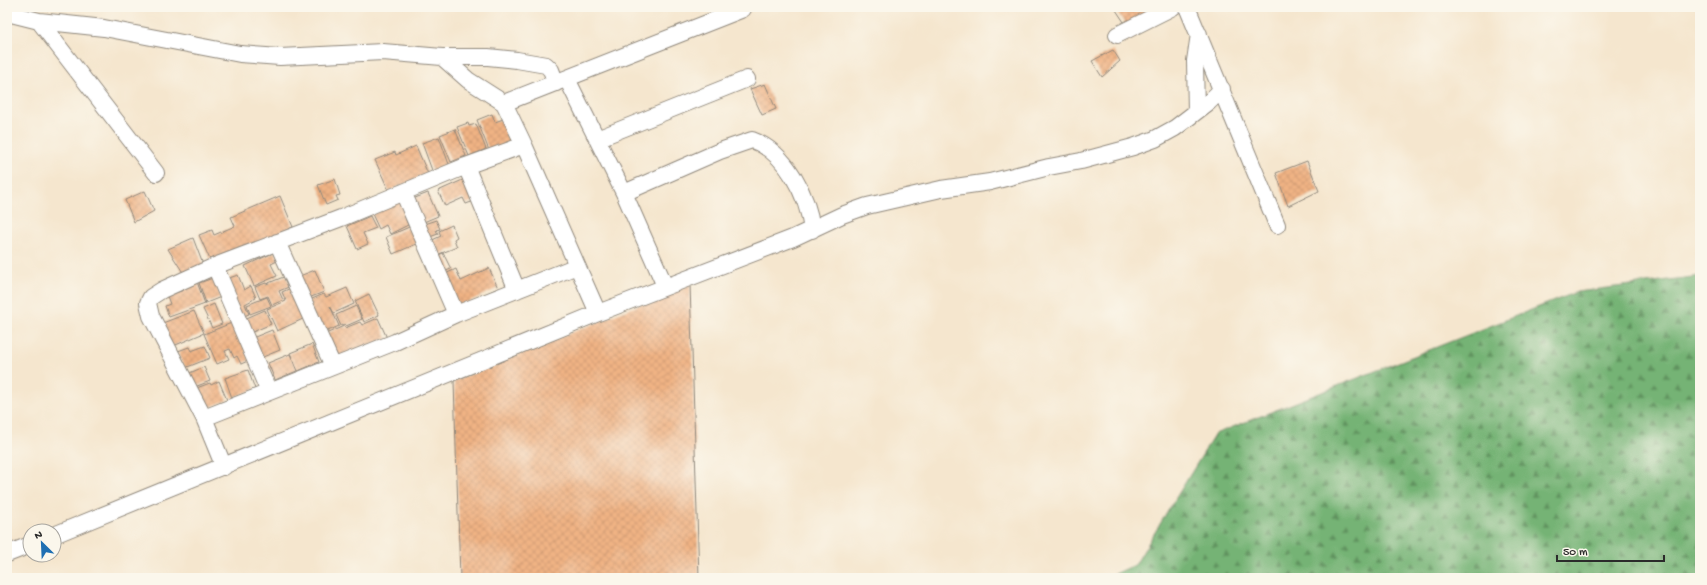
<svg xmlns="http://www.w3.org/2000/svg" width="1707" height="585" font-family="'Gochi Hand',sans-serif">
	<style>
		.forest { fill: url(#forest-firs); stroke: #506f50 }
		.building { fill: url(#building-cross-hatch) }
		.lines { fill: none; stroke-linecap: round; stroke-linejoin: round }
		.minor-casing { stroke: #90887c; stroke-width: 18 }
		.minor { stroke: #fff; stroke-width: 16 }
	</style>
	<defs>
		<pattern id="forest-firs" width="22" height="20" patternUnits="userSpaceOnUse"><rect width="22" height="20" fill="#75b374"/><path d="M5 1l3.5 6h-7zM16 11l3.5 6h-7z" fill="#60925f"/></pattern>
		<pattern id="building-cross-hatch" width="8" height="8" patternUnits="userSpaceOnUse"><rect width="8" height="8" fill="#f0b384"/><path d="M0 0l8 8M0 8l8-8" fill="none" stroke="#ce9a72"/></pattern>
	</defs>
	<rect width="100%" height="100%" fill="#fbf7ec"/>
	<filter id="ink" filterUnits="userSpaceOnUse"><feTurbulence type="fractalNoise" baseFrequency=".025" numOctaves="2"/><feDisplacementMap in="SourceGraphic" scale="8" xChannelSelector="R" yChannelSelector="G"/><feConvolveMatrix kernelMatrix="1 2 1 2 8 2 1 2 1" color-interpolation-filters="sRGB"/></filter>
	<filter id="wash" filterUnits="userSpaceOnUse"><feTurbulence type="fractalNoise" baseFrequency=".012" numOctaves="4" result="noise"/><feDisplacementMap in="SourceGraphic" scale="16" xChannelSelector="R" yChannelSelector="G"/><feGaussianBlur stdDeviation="0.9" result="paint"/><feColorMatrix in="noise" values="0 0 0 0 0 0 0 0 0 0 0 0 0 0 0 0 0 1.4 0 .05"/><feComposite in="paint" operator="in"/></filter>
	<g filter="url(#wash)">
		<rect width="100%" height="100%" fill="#f5e6ce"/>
		<!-- forest -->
		<path class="forest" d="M1700 276V578H1105L1135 565 1215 434 1577 292Z"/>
		<g id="blocks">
			<!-- building -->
			<path class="building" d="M1125 7H1150L1154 15 1126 25 1116 10Z
				M1113 50 1120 61 1102 77 1092 61Z
				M765 84 776 109 762 115 750 89Z
				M492 114 495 122 506 118 516 143 490 153 477 120Z
				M468 123 469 126 476 124 486 149 469 156 457 127Z
				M455 129 466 156 451 162 440 135Z
				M439 137 450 167 433 173 422 143Z
				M416 146 428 174 389 191 375 160 395 152 396 155Z
				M1307 161 1319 191 1288 206 1276 173Z
				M467 178 474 201 466 204 463 198 445 206 438 191Z
				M335 179 340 195 336 196 338 200 326 205 318 185Z
				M145 191 154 211 134 222 125 200Z
				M428 193 438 216 419 224 410 200Z
				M280 196 293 227 211 262 199 235 212 230 214 235 235 226 231 217Z
				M400 200 406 214 404 215 408 225 390 234 386 225 379 229 372 214Z
				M370 216 376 228 363 233 368 244 357 249 347 226Z
				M436 220 440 229 436 230 438 234 427 238 421 225Z
				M414 225 421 242 393 254 386 237Z
				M452 225 457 237 454 239 457 247 434 256 428 242 441 236 439 231Z
				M193 238 204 267 184 274 168 249Z
				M275 252 279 260 271 264 277 276 254 286 245 266Z
				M443 253 451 269 441 273 434 257Z
				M489 268 498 288 457 307 443 275 456 269 461 281Z
				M315 270 324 292 306 299 297 277Z
				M238 275 244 290 251 286 256 298 245 304 249 314 239 318 229 278Z
				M286 276 291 286 279 291 283 300 272 305 268 296 260 299 255 287 266 283V284Z
				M213 278 221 297 206 303 199 283Z
				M196 279 205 304 169 317 165 306 170 304 167 296 184 290 182 284Z
				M690 284 699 578H460L454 381Z
				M291 288 305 318 277 331 267 309 286 301 282 292Z
				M347 288 354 304 334 313 330 306 339 326 321 334 307 301 324 294 326 297Z
				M369 294 379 315 364 322 355 301Z
				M267 297 271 306 250 314 247 305Z
				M214 304 222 324 212 328 203 309Z
				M356 306 362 319 346 326 345 324 341 326 336 315Z
				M265 310 271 324 248 334 242 320Z
				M194 311 204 333 171 347 160 324Z
				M378 318 387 338 333 363 321 336 344 326 345 328 360 322 362 325Z
				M234 322 250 360 241 364 237 356 234 358 230 349 225 351 229 359 217 364 204 334Z
				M272 330 280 350 258 359 250 339Z
				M312 344 319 362 298 371 290 353Z
				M205 346 210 358 185 368 178 351 189 347 191 351Z
				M290 354 297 371 275 380 268 363Z
				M204 367 210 381 192 388 187 374Z
				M248 370 255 389 232 398 225 378Z
				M219 381 227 400 203 410 194 389 210 383 211 385Z"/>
		</g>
	</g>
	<g filter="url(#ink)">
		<use href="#blocks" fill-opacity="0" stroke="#90887c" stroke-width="1"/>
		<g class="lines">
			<defs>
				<path id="minor" d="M1187 7 1277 225
					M7 13 39 21 104 28 240 54 280 57 383 52 442 57H488L517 60 546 65 551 70 556 83
					M39 21 156 173
					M1117 35 1173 7
					M442 57 468 80 504 103 524 145 598 313
					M567 79 624 193 665 286
					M504 103 743 9
					M1196 112 1195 61 1199 34
					M597 139 747 79
					M466 166 517 290
					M403 192 456 314
					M624 193 720 151 752 140C786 152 808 196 812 230
					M277 242 333 366
					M215 266 269 392
					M204 418 395 342 456 314 577 266
					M224 467 204 418 151 316 148 303 151 297 162 290 215 266 341 218 466 166 524 145
					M54 535 598 313 793 238 842 215 867 206 941 189 990 182 1049 167 1081 161 1133 147 1155 139 1175 128 1209 102 1222 89
					M7 554 30 545"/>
			</defs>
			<!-- minor casing -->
			<use href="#minor" class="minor-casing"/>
			<!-- minor -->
			<use href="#minor" class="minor"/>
		</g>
	</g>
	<!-- margin -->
	<rect width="1707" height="585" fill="none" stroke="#fbf7ec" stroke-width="24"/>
	<!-- north arrow -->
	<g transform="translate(42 543) rotate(336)"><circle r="19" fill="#fbf7ec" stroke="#a8a59f"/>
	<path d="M0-3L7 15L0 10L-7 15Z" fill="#1f6fb2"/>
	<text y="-6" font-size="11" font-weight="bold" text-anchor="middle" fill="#2b2b2b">N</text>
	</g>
	<!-- scale -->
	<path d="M1557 555v6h107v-6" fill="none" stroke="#2b2b2b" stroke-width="2"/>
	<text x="1563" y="555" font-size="12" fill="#2b2b2b" stroke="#fbf7ec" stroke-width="3" paint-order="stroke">50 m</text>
</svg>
